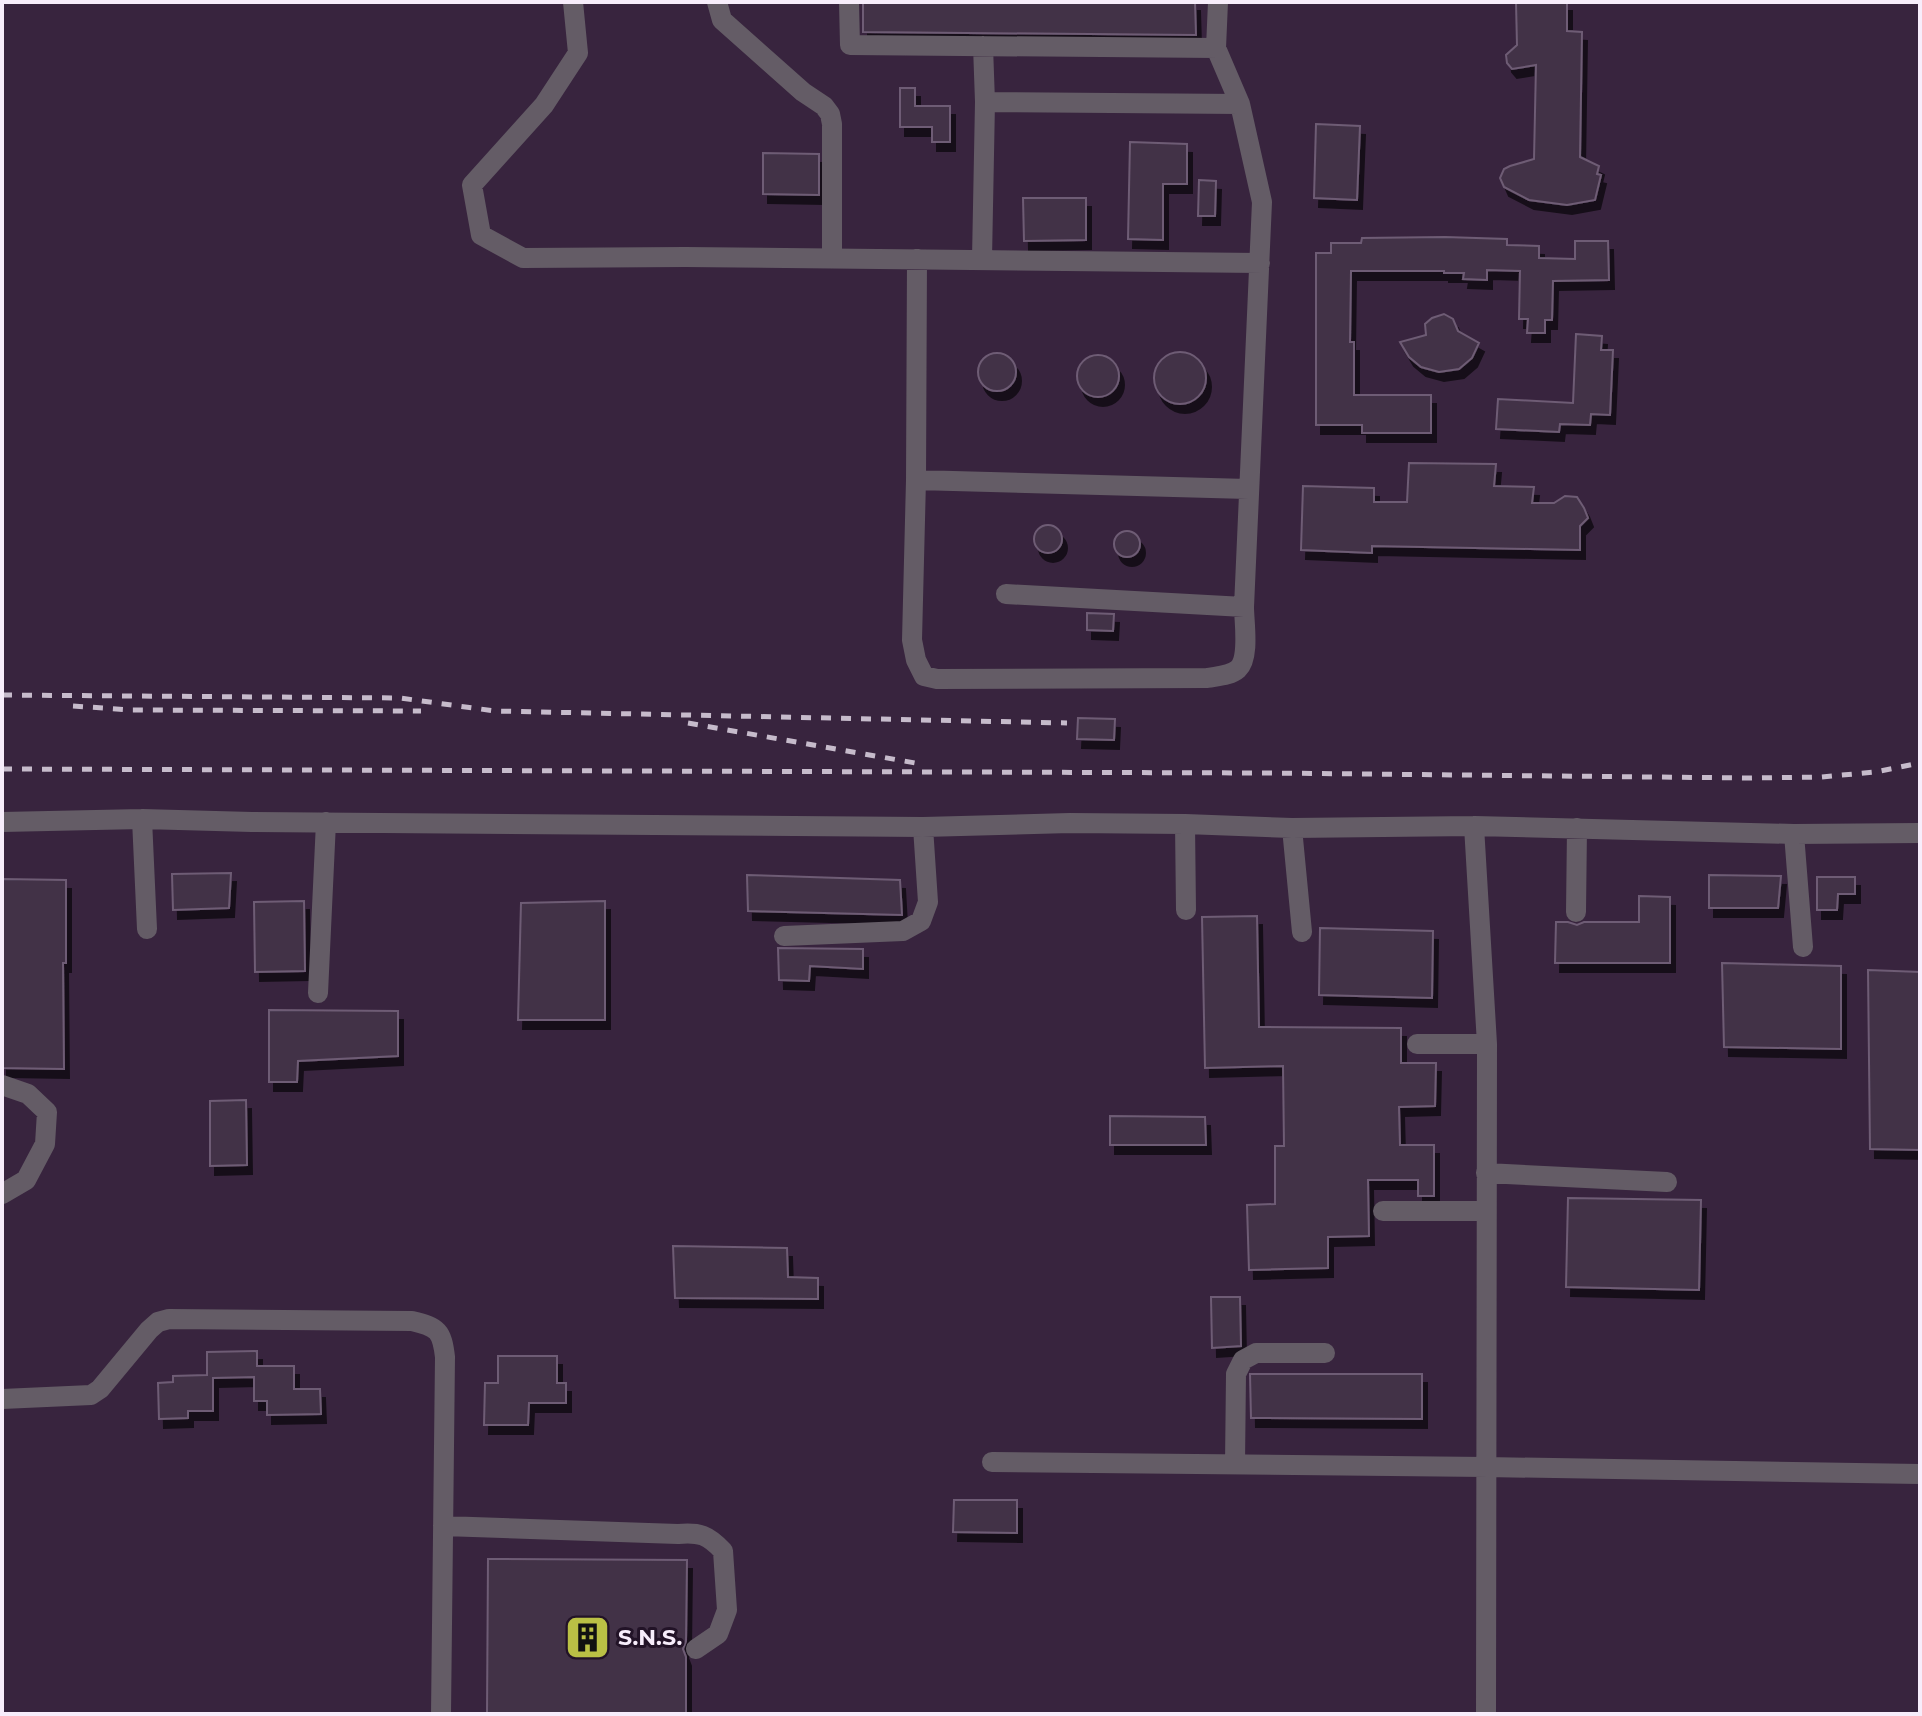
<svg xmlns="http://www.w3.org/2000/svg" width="1922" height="1716" font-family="Montserrat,sans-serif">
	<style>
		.built { fill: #38243e }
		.building { fill: #423247; stroke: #6e5c74; stroke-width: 2; filter: url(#shadow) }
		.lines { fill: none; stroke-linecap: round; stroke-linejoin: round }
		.minor { stroke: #645c66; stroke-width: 20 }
		.rail { stroke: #c6bbcb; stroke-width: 5; stroke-dasharray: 10 10; stroke-linecap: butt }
		.labels { text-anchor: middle; stroke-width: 6; stroke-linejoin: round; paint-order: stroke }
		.poi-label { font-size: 22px; font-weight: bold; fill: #f7edfb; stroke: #221327; text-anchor: start }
	</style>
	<defs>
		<filter id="shadow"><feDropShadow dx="5" dy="9" stdDeviation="0" flood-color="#0009"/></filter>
	</defs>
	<rect width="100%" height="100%" fill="#2c1c31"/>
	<!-- built -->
	<path class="built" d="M2 2H1920V1714H2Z"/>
	<!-- building -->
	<path class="building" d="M863 2H1195L1196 35 863 32Z
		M1516 2H1567V31L1582 32 1580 157 1599 166 1597 174 1601 175 1595 200 1567 205 1529 200 1504 187 1500 178 1504 169 1510 166 1534 159 1536 65 1512 69 1507 63 1506 55 1517 45Z
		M900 88H915V106H950V142H932V127H900Z
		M1316 124 1360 126 1357 200 1314 198Z
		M1130 142 1187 144V184H1163V240L1128 239Z
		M763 153 819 154V195L763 194Z
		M1199 180 1216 181 1215 216H1198Z
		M1023 198H1086V240L1024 241Z
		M1445 237 1507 239V245L1539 246V258L1575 259V241H1608L1609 280 1553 281 1552 320H1545V333H1527L1528 319H1519L1520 271 1487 270V280L1463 279 1464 273H1444V271H1351L1350 342H1354V395H1431V433H1362V425H1316V253H1331V243H1361L1362 238Z
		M1444 314 1453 319 1458 331 1479 343 1472 358 1459 369 1439 372 1421 367 1409 357 1400 342 1426 335 1425 324 1432 318Z
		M1576 334 1602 336 1601 350H1613L1610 415 1591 414 1590 425 1560 424 1559 432 1496 429 1498 399 1573 403Z
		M1154 378a26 26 0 1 1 52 0a26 26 0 1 1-52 0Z
		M978 372a19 19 0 1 1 38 0a19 19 0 1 1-38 0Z
		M1077 376a21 21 0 1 1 42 0a21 21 0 1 1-42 0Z
		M1409 463 1496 464 1494 486 1534 487 1532 503H1554L1565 496 1577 497 1584 508 1588 518 1580 526V550L1372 546V553L1301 550 1303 486 1374 488V502H1407Z
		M1034 539a14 14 0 1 1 28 0a14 14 0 1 1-28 0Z
		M1114 544a13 13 0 1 1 26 0a13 13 0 1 1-26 0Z
		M1087 613 1114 614 1113 631 1087 630Z
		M1078 718 1115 719 1114 740 1077 739Z
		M231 873 229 908 173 910 172 874Z
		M747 875 900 880 902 915 748 911Z
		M1709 875 1781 876 1778 908H1709Z
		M1817 877H1855V894H1838L1837 910H1817Z
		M2 879 66 880V963H63L64 1069 2 1068Z
		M1639 896 1670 897V963H1555L1556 922H1568L1577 925 1584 922H1639Z
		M304 901 305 971 255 972 254 902Z
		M605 901V1020H518L521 903Z
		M1257 916 1259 1027 1401 1028V1063H1436L1435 1106 1399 1107 1400 1145H1434V1196H1418V1180H1368L1369 1236 1328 1237V1268L1249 1270 1247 1205 1275 1204V1146H1284L1283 1066 1205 1068 1202 917Z
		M1320 928 1433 931 1432 998 1319 995Z
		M778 948 863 949V969L810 966 809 981 779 980Z
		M1722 963 1841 966V1049L1724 1047Z
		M1868 970 1920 972V1150L1870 1149Z
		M269 1010 398 1011V1056L298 1061 297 1082H269Z
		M246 1100 247 1165 210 1166V1101Z
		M1110 1116 1205 1117 1206 1145H1110Z
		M1568 1198 1701 1200 1699 1290 1566 1287Z
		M673 1246 787 1248 788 1277 818 1278V1299L675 1298Z
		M1211 1297H1240L1241 1346 1212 1348Z
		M257 1351V1366H294V1389H320L321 1414 267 1415V1401H254V1377L213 1378V1411H188V1418L159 1419 158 1383 173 1382V1376L207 1375V1352Z
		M498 1356H557V1383H566V1403H529L528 1425H484L485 1383H498Z
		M1250 1374H1422V1419L1251 1418Z
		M954 1500H1017V1533L953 1532Z
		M488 1559 687 1560 686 1641 683 1649 686 1657V1714H487Z"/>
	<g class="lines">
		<!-- minor -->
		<path class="minor" d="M573 2 578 53 544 105 472 185 481 235 523 258 685 257 1260 263
			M717 2 722 20 803 92 824 106 830 114 832 124V258
			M849 2 850 45 1216 48
			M1218 2 1216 48 1240 104
			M983 46 985 102
			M917 259 916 480 912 640 916 660 924 676 937 679 1207 678C1217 676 1230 676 1238 669 1250 658 1244 622 1244 607L1262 202 1240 104 985 102 982 259
			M916 480 1248 489
			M1006 594 1244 607
			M142 819 147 929
			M2 822 142 819 252 822 923 827 1070 823 1185 824 1292 828 1474 826 1794 834 1920 833
			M1185 824 1186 910
			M1474 826 1487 1044 1486 1714
			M1292 828 1302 932
			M1794 834 1803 947
			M1576 912 1577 828
			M784 936 903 931 921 921 928 902 923 827
			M318 993 326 822
			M1417 1044H1487
			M2 1085 28 1094 47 1112 45 1144 26 1180 2 1194
			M1486 1173 1667 1182
			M1383 1211H1486
			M2 1399 91 1395 100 1389 149 1330 158 1322 169 1319 412 1321C438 1327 442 1331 445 1357L441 1714
			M992 1462 1486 1467 1920 1474
			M1235 1464 1236 1374 1243 1360 1256 1353H1325
			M443 1526 678 1534C700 1532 708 1535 723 1551L727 1610 718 1634 696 1649"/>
		<!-- rail -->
		<path class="rail" d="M2 695 400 698 495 711 1067 723
			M73 706 132 710 421 711
			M688 723 921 764
			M2 769 1270 773 1749 778 1821 777 1875 772 1920 763"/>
	</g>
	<!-- icons -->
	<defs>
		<symbol id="building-square" viewBox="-11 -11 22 22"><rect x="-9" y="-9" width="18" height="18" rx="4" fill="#bac045" stroke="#221327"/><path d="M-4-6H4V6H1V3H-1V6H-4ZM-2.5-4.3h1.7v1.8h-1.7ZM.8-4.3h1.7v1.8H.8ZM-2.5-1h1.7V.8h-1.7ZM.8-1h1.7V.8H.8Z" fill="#111"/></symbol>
	</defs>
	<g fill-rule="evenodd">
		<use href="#building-square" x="562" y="1612" width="51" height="51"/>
	</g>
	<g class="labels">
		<!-- poi labels -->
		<g class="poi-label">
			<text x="618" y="1645">S.N.S.</text>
		</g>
	</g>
	<!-- border -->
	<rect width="1922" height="1716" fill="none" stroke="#f7edfb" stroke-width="8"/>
</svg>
